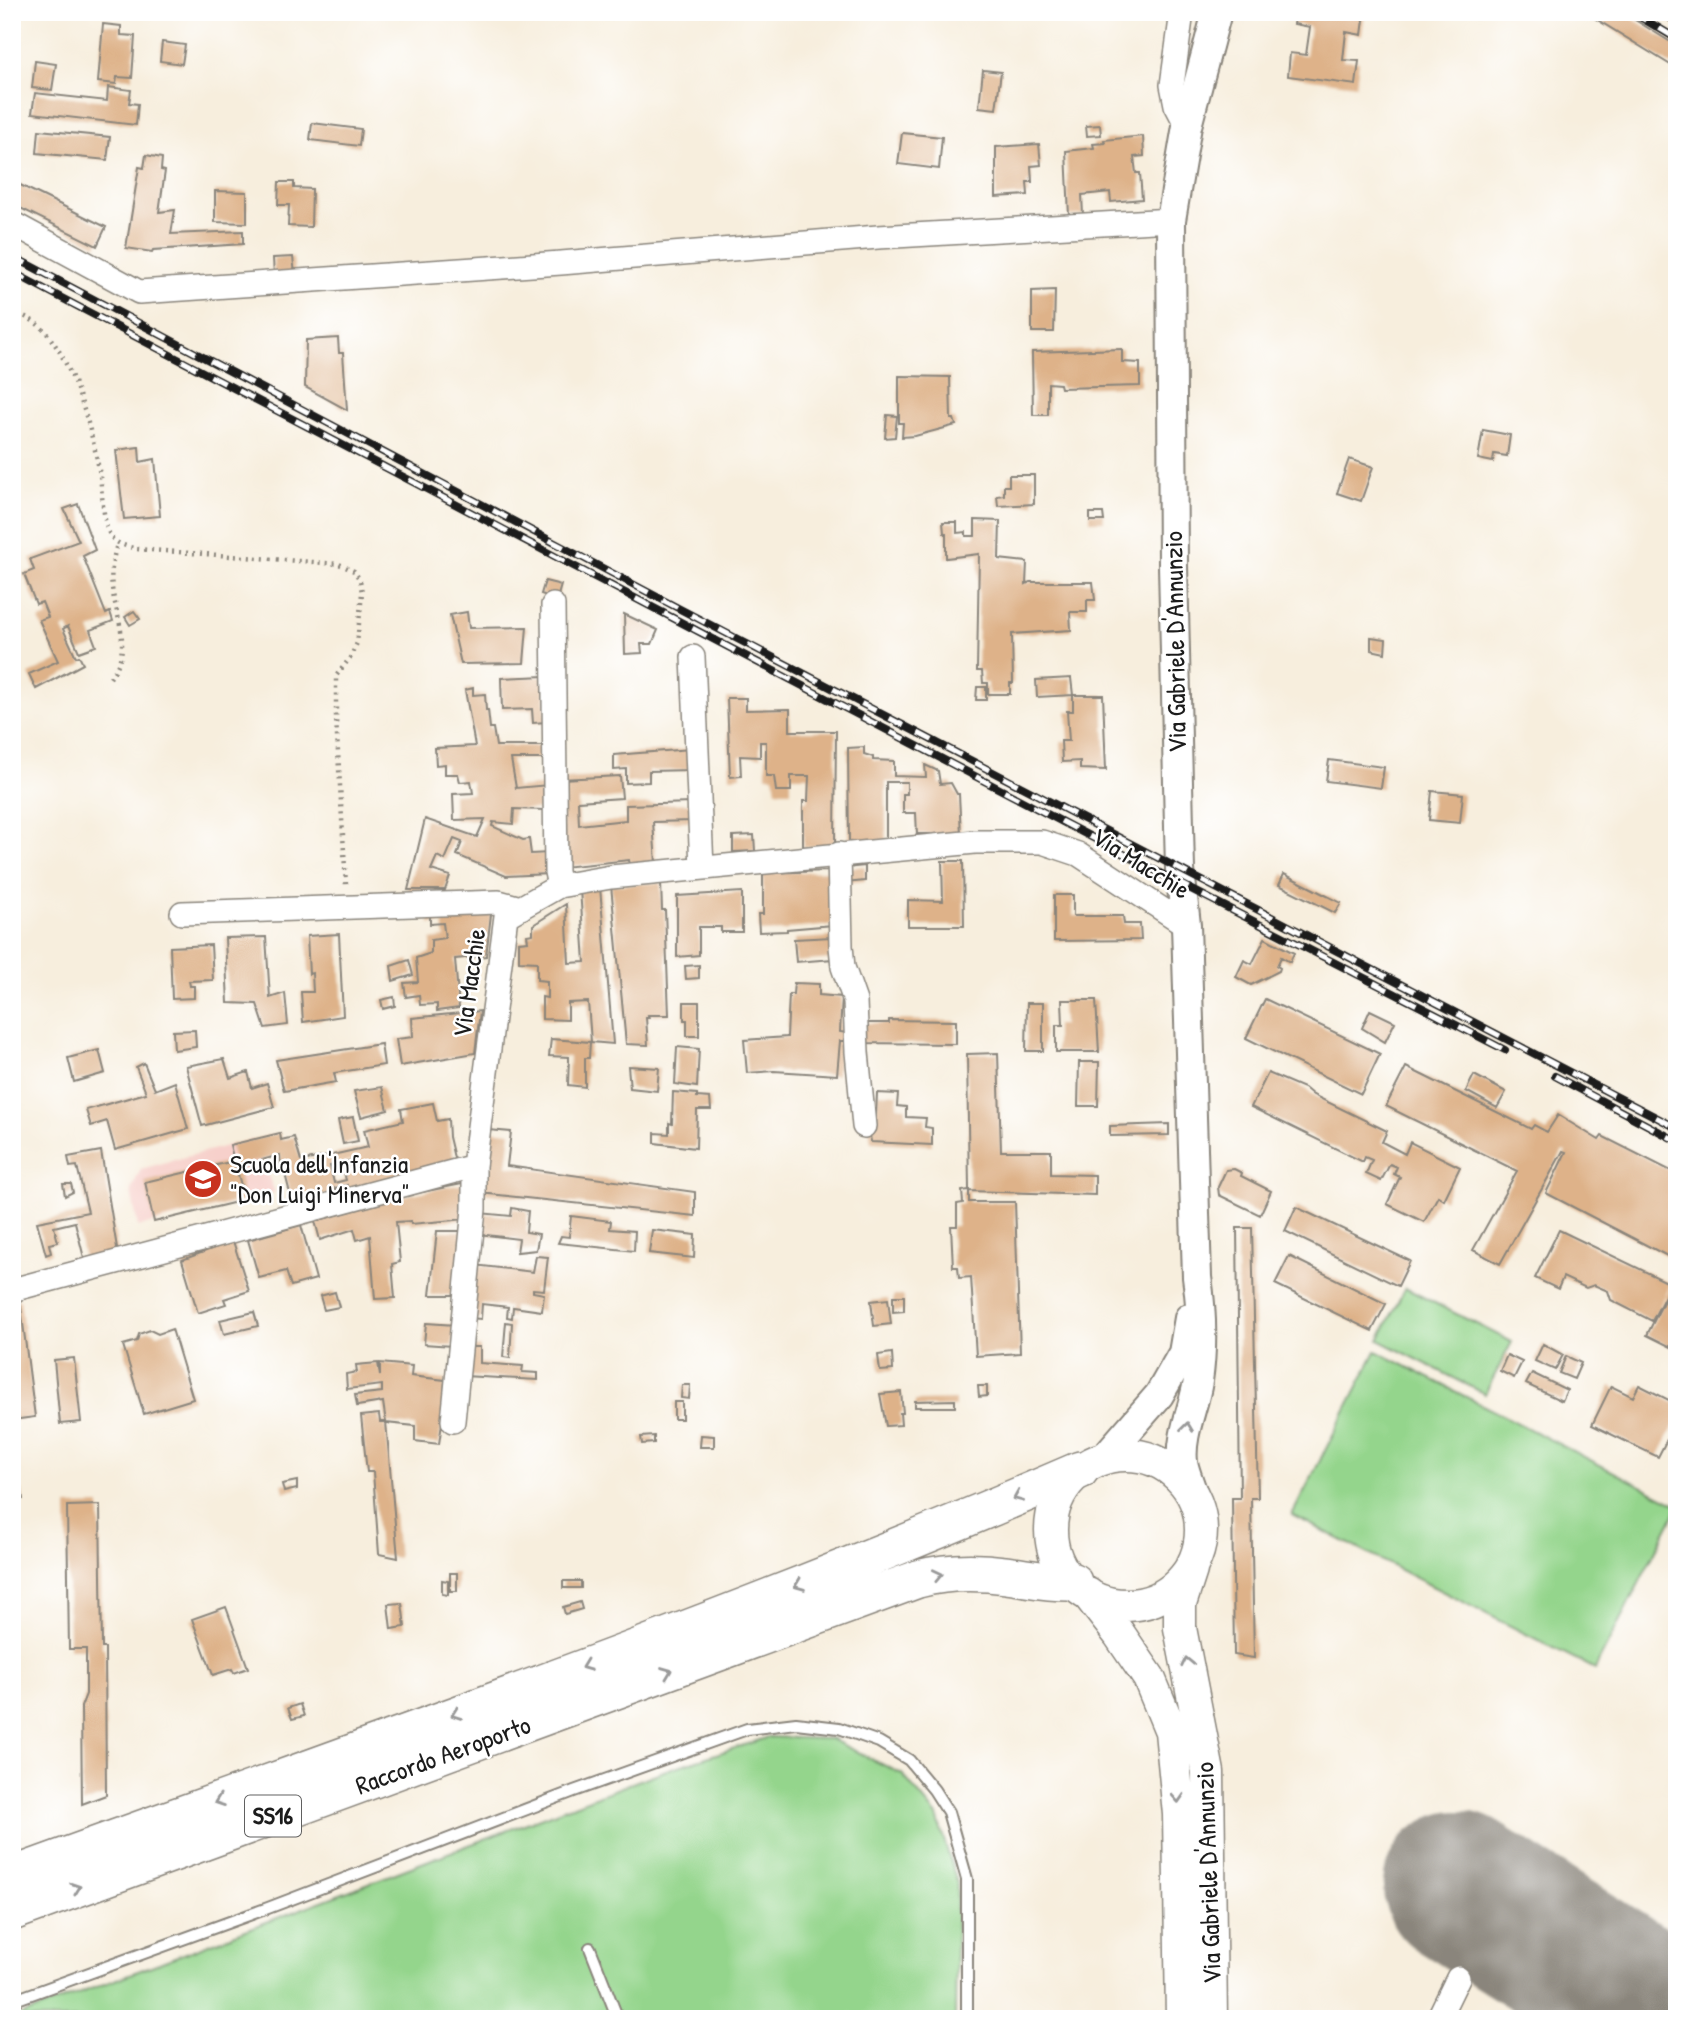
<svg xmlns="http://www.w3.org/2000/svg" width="1689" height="2031" font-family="'Patrick Hand',sans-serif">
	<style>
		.built { fill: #f7d0cb }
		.green { fill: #94d58c; stroke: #587854; stroke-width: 2 }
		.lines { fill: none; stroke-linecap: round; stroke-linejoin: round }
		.runway { stroke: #8a857c; stroke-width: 152 }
		.building { fill: #deb289; fill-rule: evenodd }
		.service-casing { stroke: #8a857c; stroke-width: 14 }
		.minor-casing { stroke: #8a857c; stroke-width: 26 }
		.tertiary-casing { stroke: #8a857c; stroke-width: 32 }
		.secondary-casing { stroke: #8a857c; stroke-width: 35 }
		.trunk-casing { stroke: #8a857c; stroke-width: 40 }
		.path { stroke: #8a857c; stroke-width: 4.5; stroke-dasharray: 2 5; stroke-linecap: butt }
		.service { stroke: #fff; stroke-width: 10 }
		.minor { stroke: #fff; stroke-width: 23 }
		.tertiary { stroke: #fff; stroke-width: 28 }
		.secondary { stroke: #fff; stroke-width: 32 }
		.trunk { stroke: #fff; stroke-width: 37 }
		.rail-casing { stroke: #1c1c1c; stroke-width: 8 }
		.rail { stroke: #fff; stroke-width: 5; stroke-dasharray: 16; stroke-linecap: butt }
		.oneway { stroke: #999 }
		.labels { text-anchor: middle; stroke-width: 5; stroke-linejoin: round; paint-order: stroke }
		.shield { fill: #fff; stroke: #606060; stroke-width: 2 }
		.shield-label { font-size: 24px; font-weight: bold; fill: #1c1c1c }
		.street-label { font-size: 26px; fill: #1c1c1c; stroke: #fff }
		.poi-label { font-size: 26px; fill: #1c1c1c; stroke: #fff; text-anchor: start }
	</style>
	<rect width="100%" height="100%" fill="#fff"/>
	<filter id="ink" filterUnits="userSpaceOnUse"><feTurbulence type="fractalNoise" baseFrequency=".0143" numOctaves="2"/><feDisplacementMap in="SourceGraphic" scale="14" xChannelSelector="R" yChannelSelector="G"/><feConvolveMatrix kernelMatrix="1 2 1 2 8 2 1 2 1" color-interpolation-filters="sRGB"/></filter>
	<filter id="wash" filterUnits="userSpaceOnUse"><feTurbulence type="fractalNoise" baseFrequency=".00686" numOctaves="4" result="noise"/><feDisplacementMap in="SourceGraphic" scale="28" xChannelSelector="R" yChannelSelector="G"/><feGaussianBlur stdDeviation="1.57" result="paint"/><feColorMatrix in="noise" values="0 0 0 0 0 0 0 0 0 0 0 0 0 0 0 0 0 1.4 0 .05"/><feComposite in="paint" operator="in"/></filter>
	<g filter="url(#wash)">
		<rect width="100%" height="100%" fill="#f7eedd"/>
		<!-- built -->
		<path class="built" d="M252 1139 275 1192 138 1227 131 1190 141 1169Z"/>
		<!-- green -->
		<path class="green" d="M1405 1288 1512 1342 1485 1394 1379 1340Z
			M1376 1351 1677 1504V1509L1595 1669 1292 1515Z
			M769 1737 831 1739 902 1774 937 1816 957 1883 955 2019H12L666 1770Z"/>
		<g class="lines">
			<!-- runway -->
			<path class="runway" d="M1459 1887 1669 2019"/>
		</g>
		<g id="blocks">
			<!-- building -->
			<path class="building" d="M1296 12H1365L1362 35 1346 32 1343 60 1359 61 1356 85 1288 76 1290 53 1306 55 1310 27 1294 24Z
				M1590 12H1622L1677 46V69L1588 14Z
				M103 24 121 26V35L135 36 132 78 117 77 116 84 98 82Z
				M162 42 185 45 182 64 160 61Z
				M35 61 56 64 52 90 32 88Z
				M983 70 1001 72 996 109 979 107Z
				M108 87 131 90 129 103 138 104 136 125 32 113 35 93 107 101Z
				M312 123 361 129 359 146 310 140Z
				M1100 125 1101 135 1087 136 1086 126Z
				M12 126 18 127 16 151 12 150Z
				M39 130 110 137 107 160 37 153Z
				M902 133 942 137 939 169 898 164Z
				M1143 136 1144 156 1134 157 1136 173H1140L1142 199 1111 202 1110 192 1082 195 1083 215 1069 216 1066 151 1094 148 1093 144 1105 143 1104 140Z
				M1039 144 1041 165 1031 166 1032 182H1027L1028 195 996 197V147Z
				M146 155 162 158 161 170 165 171 159 212 175 210 171 234 243 231V244L153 250 152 252 126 248 139 167 144 168Z
				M12 181 106 227 97 246 12 204Z
				M279 182H294V188L312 189 311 227 288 226 289 205H278Z
				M215 191 247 192V223L215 222Z
				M293 257 295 274 274 276 273 258Z
				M1055 290 1054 332H1032V291Z
				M338 338 339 353H343L347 410 305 387 306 340Z
				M1122 349V362L1140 363V386L1061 388 1060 384 1048 383V415H1033L1032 352Z
				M899 376 950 377 951 419H954L956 425 915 436 902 437 903 423H899Z
				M887 415 897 416 895 437 885 438Z
				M1483 430 1510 435 1507 456 1494 454 1493 462 1478 459Z
				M139 447 140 462 155 459 160 516 124 519 116 450Z
				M1349 459 1373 467 1361 501 1337 493Z
				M1009 475H1034V504L998 506 997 496 1004 495V486H1009Z
				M78 504 95 550 83 556 106 614 110 612 113 621 90 630 96 646 79 652 68 626 63 629 76 657 79 656 83 664 36 689 29 674 58 661 39 620 48 617 42 602 36 604 24 574 34 570 30 559 79 541 64 509Z
				M1090 513H1103L1104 521H1090Z
				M975 520 1000 521 999 559 1027 562 1026 584 1030 582H1093L1095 600H1087V612H1070L1071 630 1012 634 1013 683H1010V694H988V683H983L982 671H977L979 554 946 558V533H944L943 522H957V533L966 532V536H975Z
				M545 581 561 585 557 599 541 594Z
				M134 611 140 619 130 625 125 617Z
				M467 612 469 628 527 627 524 663 461 664 450 615Z
				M624 614 658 630 652 644H641L642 653 625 654Z
				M1371 637 1386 639 1385 653 1371 650Z
				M545 676 546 722 533 723 532 709 502 710 501 678Z
				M1071 678 1073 695H1103L1106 770 1080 769V761L1062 762 1061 741H1069L1067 711H1073V695L1037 697 1036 680Z
				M977 687H986V700H976Z
				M473 688V695L485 694 486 710H488L490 728H493L496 746H547V759H511L516 788 548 785 545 810 514 809 513 824 493 822 492 826 523 840 529 839 531 854 549 853V874L506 876 457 855 462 842 454 839 445 860 437 856 431 870 450 876 445 890H408L425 819 477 837 485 819 454 820 453 794 473 793 471 781 460 782 458 774H445V764L436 765 435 748 475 746 465 690Z
				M727 698H746V710L790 709V731H836L835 845 803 847V801H808L809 776H791V791H776L774 776H766V742H760V757L740 756 741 776 730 777Z
				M864 747V754L873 757V760L894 761V776L926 777 925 765 938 771 940 784 951 783 957 794H959L961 835 930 837V834H917L916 813H903V794H907V782H886V840L849 844 848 748Z
				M691 749V770L649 771V782L626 783V769L614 770V755Z
				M1329 760 1384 767 1381 788 1326 781Z
				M620 776 622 798 578 801 579 825 626 820V805L692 803 693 821 653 822 656 863 630 865 629 860 563 867 561 779Z
				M1432 791 1463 794 1460 823 1429 820Z
				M754 835 755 851 733 852V836Z
				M942 861H963L964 926H908V900L943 901Z
				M865 866V881L845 883V868Z
				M831 871 833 925 787 929V931L759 932 758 914H763V873Z
				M1284 874 1341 903 1335 913 1279 885Z
				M661 883 662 910H665L669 1015H648L649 1018H646L648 1045 626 1044 611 885Z
				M600 887 613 1044 591 1042 588 1002 568 1003V1020L542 1019V997L547 998V981L537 980V962L519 961V942L528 941 527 935 533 934V925L566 904 569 963 585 962 580 889Z
				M742 892V932H721V927H699V955L677 957V896Z
				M1054 895H1073V916H1123L1124 924H1140L1141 940 1054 941Z
				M430 914H491L486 956 455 959 459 1008 437 1011V1004L420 1005 419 995 406 997 404 983 418 982 416 958 431 953V940L445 938 443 923 430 924Z
				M339 934 343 1016 303 1022 301 992H313L312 973 309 974 307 936Z
				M266 937 270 998 285 993 288 1025 265 1028 257 1004 228 1003 225 938Z
				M832 937 833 959 796 962 794 939Z
				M1265 938 1294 953 1290 962 1281 957 1277 966 1280 968 1279 971 1251 985 1236 977 1244 960 1252 964Z
				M211 945 213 980 189 981 190 986H194V998L172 999 170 947Z
				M409 960 413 975 393 981 391 966Z
				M699 965V978L686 979 685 966Z
				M794 983 819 984V995L842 997 840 1032 847 1033V1041H840L837 1075 774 1071 747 1073 744 1040 787 1037 789 994H793Z
				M394 997 395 1006 383 1009 381 1000Z
				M1265 999 1380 1054 1361 1094 1246 1038Z
				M1062 1000H1096L1099 1052H1056V1025H1063Z
				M684 1002H699V1036H687V1020H684Z
				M1027 1003H1043V1051H1026Z
				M1370 1010 1395 1022 1385 1042 1362 1028Z
				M480 1011 475 1053 400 1066 396 1039 413 1037 412 1018Z
				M889 1020 956 1021V1044L860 1043 861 1023H889Z
				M195 1030 196 1047 174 1050 173 1031Z
				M551 1039 590 1042 589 1058H585V1087L568 1085 569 1057 549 1056Z
				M381 1044 384 1065 334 1073 336 1082 284 1091 276 1060Z
				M677 1047 699 1049 697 1087 675 1084Z
				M99 1050 105 1073 74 1082 68 1058Z
				M998 1053 1001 1151H1051V1174L1095 1175V1195L969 1191V1202H1015L1020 1353 976 1356 971 1277 959 1278 958 1267H953L951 1226H957V1204L963 1203 962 1191 969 1190 967 1054Z
				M224 1059 230 1078 248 1072 252 1088 267 1083 274 1107 202 1126 186 1066Z
				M1079 1062H1099L1098 1106H1078Z
				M144 1063 155 1090 175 1082 188 1129 115 1150 107 1121 91 1126 86 1110 146 1093 136 1067Z
				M628 1066 659 1068 657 1091 630 1088Z
				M1406 1067 1531 1129 1534 1125 1547 1132 1558 1115 1599 1140 1602 1136 1673 1172 1675 1169 1677 1170V1261L1546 1193 1566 1152 1563 1151 1500 1264 1473 1250 1517 1171 1386 1106Z
				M1268 1073 1306 1089 1313 1095 1387 1131 1382 1142 1405 1154 1410 1142 1460 1167 1444 1200 1438 1196 1424 1222 1387 1204 1400 1177 1394 1174 1397 1167 1390 1164 1381 1181 1366 1174 1372 1160 1365 1157 1363 1162 1251 1107Z
				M1474 1075 1506 1092 1497 1108 1466 1091Z
				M382 1087 388 1110 361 1117 354 1091Z
				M673 1092 697 1094V1097L710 1098 711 1110H697L696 1148 655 1143V1133L669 1134V1123L672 1124Z
				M877 1093 898 1094 897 1106 906 1107V1117L926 1118 925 1127 932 1128V1145L871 1142 867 1115H876Z
				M433 1103 437 1121 448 1119 449 1137 455 1162 348 1190 347 1185 335 1188 336 1193 293 1205 283 1166 281 1167 280 1155 236 1167 245 1200 154 1222 145 1182 234 1161 230 1145 280 1133 281 1140 294 1137 301 1161 328 1156 368 1147 364 1130 403 1121 401 1109ZM353 1160 354 1162 342 1165 346 1180 334 1183 330 1166Z
				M353 1117 358 1141 343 1144 338 1120Z
				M1169 1124V1135L1110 1136V1126Z
				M488 1130 511 1132 507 1166 695 1192V1216L480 1193Z
				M101 1151 118 1254 85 1262 75 1222 54 1227 58 1242 49 1244 51 1253 46 1255 37 1222 88 1212 77 1166 70 1167 68 1157Z
				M1234 1169 1242 1173 1241 1176 1271 1191 1260 1215 1219 1195 1218 1187 1226 1170Z
				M63 1184H71L73 1192 65 1196Z
				M462 1184 465 1219 411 1224V1221L396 1222 400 1262 392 1264 395 1298 375 1299 370 1236 357 1240 354 1229 320 1240 315 1221 407 1195Z
				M1296 1207 1410 1261 1398 1286 1285 1231Z
				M512 1208 528 1211 526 1232 539 1234 536 1250 517 1252 519 1239 478 1234 480 1213 511 1216Z
				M571 1216 611 1221 610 1229 635 1231 634 1251 558 1243 561 1236 569 1237Z
				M301 1225 316 1279 291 1286 286 1271 259 1278 248 1240Z
				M1237 1228H1252L1258 1498H1251L1254 1658 1234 1655 1232 1498H1240Z
				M652 1230 695 1235 694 1258 649 1253Z
				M1559 1230 1671 1284 1652 1321 1611 1300 1608 1291 1594 1285 1586 1288 1563 1277 1558 1289 1535 1278Z
				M437 1231H466L459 1295H430Z
				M233 1241 249 1291 224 1299 226 1304 198 1313 182 1260Z
				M536 1256 548 1257 544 1290 533 1289V1292L544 1294 542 1311 513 1307 512 1318 507 1317 508 1307 482 1304 481 1319 469 1318 475 1265 533 1272Z
				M1289 1256 1386 1304 1372 1331 1275 1284Z
				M1672 1284 1677 1286V1350L1647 1335Z
				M335 1292 339 1307 324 1310 320 1296Z
				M893 1296H904V1311L893 1312Z
				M888 1299 891 1324 874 1326 871 1301Z
				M20 1300 35 1417 12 1420V1302Z
				M254 1312 258 1326 224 1334 220 1320Z
				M506 1322 512 1323 510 1358 503 1357Z
				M426 1323 455 1325 452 1346 424 1344Z
				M172 1329 193 1399 144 1414 123 1345 137 1341 139 1334 150 1330 158 1334Z
				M1543 1344 1563 1355 1555 1370 1535 1361Z
				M466 1347H480V1363L523 1366 522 1372 538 1373V1380L464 1376Z
				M892 1353 893 1370 880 1371 878 1355Z
				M1507 1355 1522 1362 1514 1378 1500 1371Z
				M1566 1356 1581 1363 1574 1379 1559 1373Z
				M74 1358 81 1422 60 1424 54 1360Z
				M378 1363 380 1376V1363L412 1366 411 1376 445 1380 444 1395 446 1396 439 1444 415 1441V1426L386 1423 383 1402 357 1406 355 1395 382 1392V1385L347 1389 346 1374 357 1372 356 1365Z
				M1532 1373 1567 1390 1562 1401 1526 1384Z
				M682 1385H690L689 1399 681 1398Z
				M1639 1385 1677 1404V1420L1658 1457 1592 1425 1611 1386 1633 1397Z
				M978 1386H987V1396L979 1397Z
				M901 1392 903 1413H900L901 1425 886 1426 880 1394Z
				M955 1400V1407H915V1401Z
				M674 1402H682V1419H674Z
				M379 1414 380 1422H386L398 1558 379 1554 373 1472H367L361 1416Z
				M701 1435 714 1436V1447H700Z
				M654 1436V1443L642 1444 641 1437Z
				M12 1441 17 1442 16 1468 18 1491H22L23 1499 12 1500Z
				M297 1481V1489L284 1492 282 1484Z
				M100 1505 102 1648H105L106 1795 82 1804 81 1707 86 1694V1649H69L67 1506Z
				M450 1573H457V1591H450Z
				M442 1580 448 1581V1595L442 1594Z
				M563 1581H581V1588H563Z
				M580 1602 582 1609 565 1614 563 1607Z
				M402 1603 405 1627 391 1629 388 1604Z
				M226 1607 248 1668 234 1673 232 1669 213 1675 192 1619Z
				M300 1704 304 1716 292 1719 288 1708Z"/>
		</g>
	</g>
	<g filter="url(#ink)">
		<use href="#blocks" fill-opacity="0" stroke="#8a857c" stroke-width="2"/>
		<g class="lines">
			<defs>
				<path id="service" d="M590 1948 618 2019
					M12 2001 268 1908 574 1791 747 1729 796 1723 839 1728 879 1742 909 1760 934 1790 948 1812 967 1879V2019"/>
				<path id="minor" d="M1182 12 1172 85 1176 105 1187 126
					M12 223 139 292 561 263 878 237 1171 220
					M553 605 556 872 559 886
					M693 657 702 868
					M839 854 841 946 843 967 855 1001 857 1052 864 1126
					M182 913 499 902 521 908
					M12 1290 474 1166
					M453 1421 474 1209V1166L506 916 559 886 611 877 975 842H1042L1078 854 1186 925
					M1438 2019 1458 1978"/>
				<path id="tertiary" d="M1105 1457 1159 1395 1183 1353 1189 1318
					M1193 1494C1190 1484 1185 1473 1183 1462 1180 1435 1194 1407 1198 1381 1203 1347 1202 1312 1197 1277L1186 925 1180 870 1173 565 1171 220 1187 126 1217 12"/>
				<path id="secondary" d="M1051 1530a75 75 0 1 1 150 0a75 75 0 1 1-150 0Z
					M1191 1570 1180 1604V1628L1208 1772 1211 2019
					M1088 1594 1119 1634 1149 1678 1171 1731 1179 1814 1182 2019"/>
				<path id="trunk" d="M12 1876C370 1746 731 1621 1080 1470
					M12 1912 918 1579C948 1571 976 1571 1006 1575 1029 1578 1050 1583 1073 1582"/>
			</defs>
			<!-- service casing -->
			<use href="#service" class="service-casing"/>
			<!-- minor casing -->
			<use href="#minor" class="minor-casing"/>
			<!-- tertiary casing -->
			<use href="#tertiary" class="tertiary-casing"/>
			<!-- secondary casing -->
			<use href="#secondary" class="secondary-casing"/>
			<!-- trunk casing -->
			<use href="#trunk" class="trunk-casing"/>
			<!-- path -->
			<path class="path" d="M12 311C28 317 41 324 51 339 75 370 94 437 100 476 102 491 103 523 110 535 116 545 127 546 137 549L339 564 354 571 360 580 362 593 357 643 350 658 336 676V719L346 885
				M110 678C133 648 117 621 112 588 110 573 113 558 117 544"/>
			<!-- service -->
			<use href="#service" class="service"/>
			<!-- minor -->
			<use href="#minor" class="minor"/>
			<!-- tertiary -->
			<use href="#tertiary" class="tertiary"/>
			<!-- secondary -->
			<use href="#secondary" class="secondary"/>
			<!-- trunk -->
			<use href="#trunk" class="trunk"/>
			<defs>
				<path id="rail" d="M1632 12 1677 39
					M1661 12 1677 22
					M12 256 678 608 1677 1128
					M12 272 1181 884 1505 1050
					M1555 1076 1677 1141"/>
			</defs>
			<!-- rail casing -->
			<use href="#rail" class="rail-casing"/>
			<!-- rail -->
			<use href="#rail" class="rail"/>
		</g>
		<!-- one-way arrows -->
		<defs><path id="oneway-chevron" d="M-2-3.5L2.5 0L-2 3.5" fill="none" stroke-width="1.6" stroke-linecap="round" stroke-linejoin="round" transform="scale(1.75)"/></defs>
		<g class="oneway">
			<use href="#oneway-chevron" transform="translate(1187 1427) rotate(-83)"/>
			<use href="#oneway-chevron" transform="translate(1018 1497) rotate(157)"/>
			<use href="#oneway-chevron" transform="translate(938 1575) rotate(-12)"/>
			<use href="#oneway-chevron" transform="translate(799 1585) rotate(159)"/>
			<use href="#oneway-chevron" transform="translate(1187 1662) rotate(-102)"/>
			<use href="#oneway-chevron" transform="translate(586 1666) rotate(159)"/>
			<use href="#oneway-chevron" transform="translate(667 1672) rotate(-21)"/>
			<use href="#oneway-chevron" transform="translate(456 1714) rotate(160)"/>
			<use href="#oneway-chevron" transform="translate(1178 1798) rotate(87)"/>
			<use href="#oneway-chevron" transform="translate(219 1801) rotate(160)"/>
			<use href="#oneway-chevron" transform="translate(76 1888) rotate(-20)"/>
		</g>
	</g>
	<!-- icons -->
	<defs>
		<symbol id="school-disc" viewBox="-11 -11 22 22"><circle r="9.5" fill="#c8321e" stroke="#fff"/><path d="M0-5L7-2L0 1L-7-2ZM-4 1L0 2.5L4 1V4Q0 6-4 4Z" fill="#fff"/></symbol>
	</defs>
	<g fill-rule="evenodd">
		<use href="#school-disc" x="181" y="1157" width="44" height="44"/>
	</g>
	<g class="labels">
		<!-- shield labels -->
		<rect class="shield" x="245" y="1795.5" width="56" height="41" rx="5"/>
		<g class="shield-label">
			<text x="273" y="1824">SS16</text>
		</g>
		<!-- street labels -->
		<g class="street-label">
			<text transform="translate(1175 642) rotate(-91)" y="9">Via Gabriele D'Annunzio</text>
			<text transform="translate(1141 863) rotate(32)" y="9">Via Macchie</text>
			<text transform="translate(469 983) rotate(-82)" y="9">Via Macchie</text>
			<text transform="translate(443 1755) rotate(-20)" y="9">Raccordo Aeroporto</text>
			<text transform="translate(1208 1873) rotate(-92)" y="9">Via Gabriele D'Annunzio</text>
		</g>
		<!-- poi labels -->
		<g class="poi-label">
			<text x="230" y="1173">Scuola dell'Infanzia<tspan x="230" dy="30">"Don Luigi Minerva"</tspan></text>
		</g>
	</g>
	<!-- margin -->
	<rect width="1689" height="2031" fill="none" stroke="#fff" stroke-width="42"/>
</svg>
